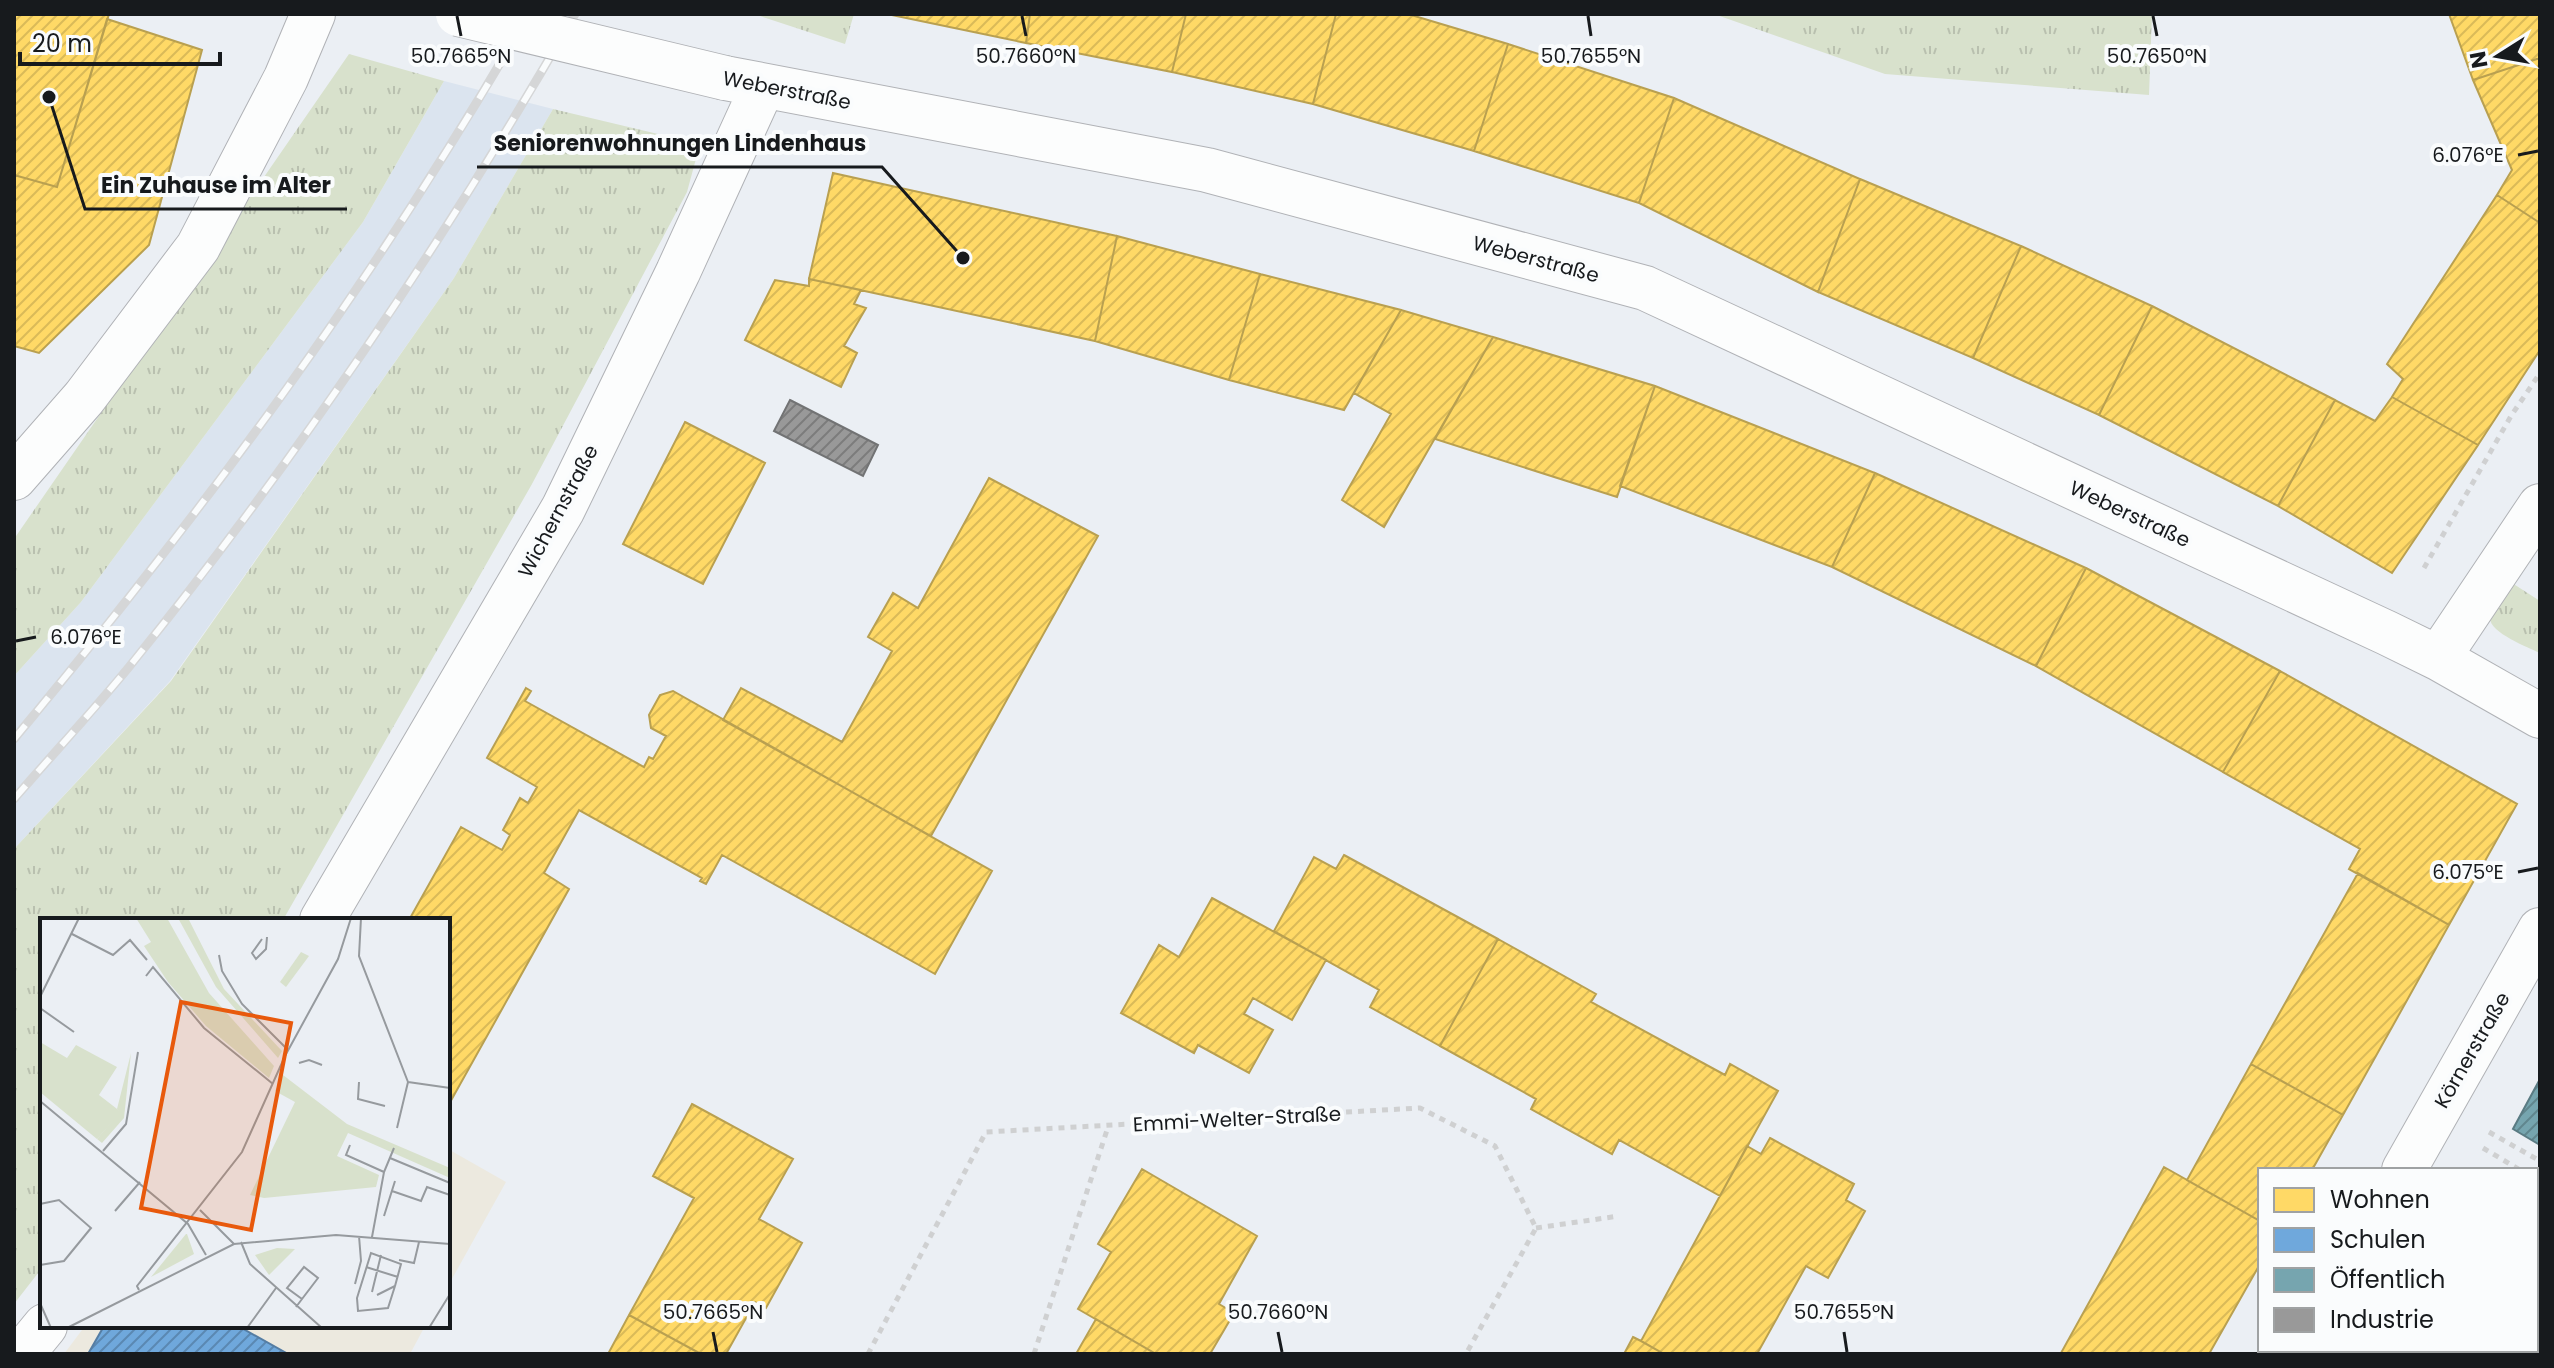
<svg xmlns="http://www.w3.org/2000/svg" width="2554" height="1368" font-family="Poppins,sans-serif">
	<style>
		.built { fill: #dbe4ef }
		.education { fill: #ece9df }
		.grass { fill: url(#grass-tufts) }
		.homes { fill: url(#homes-hatch); stroke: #b9a050; stroke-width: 2 }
		.schools { fill: url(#schools-hatch); stroke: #557da3; stroke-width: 2 }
		.public { fill: url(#public-hatch); stroke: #5a7b83; stroke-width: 2 }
		.industry { fill: url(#industry-hatch); stroke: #727374; stroke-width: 2 }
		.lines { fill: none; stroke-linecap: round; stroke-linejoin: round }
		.minor-casing { stroke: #b0b2b6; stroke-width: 46 }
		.path { stroke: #cfd0d1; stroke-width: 5; stroke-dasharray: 6 6; stroke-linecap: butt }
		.minor { stroke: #fcfdfd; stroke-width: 44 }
		.rail-casing { stroke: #d5d6d7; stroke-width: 9 }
		.rail { stroke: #fafcfd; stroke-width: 6; stroke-dasharray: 18; stroke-linecap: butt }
		.minor-bridge-casing { stroke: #b0b2b6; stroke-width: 46; stroke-linecap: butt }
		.minor-bridge { stroke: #fcfdfd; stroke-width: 44 }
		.ticks { fill: none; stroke: #171a1d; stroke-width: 3 }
		.labels { text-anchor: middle; stroke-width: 8; stroke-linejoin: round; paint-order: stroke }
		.street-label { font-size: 20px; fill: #171a1d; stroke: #fafcfd }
		.inset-road { fill: none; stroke: #969a9e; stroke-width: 2 }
		.view { fill: #e8590c; fill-opacity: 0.15; stroke: #e8590c; stroke-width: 4 }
		.inset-edge { fill: none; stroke: #171a1d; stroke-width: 4 }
		.ticks-label { font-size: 20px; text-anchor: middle; fill: #171a1d; stroke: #fafcfd; stroke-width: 8; stroke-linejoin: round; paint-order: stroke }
		.leader { fill: none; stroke: #171a1d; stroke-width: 3 }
		.callout-dot { fill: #171a1d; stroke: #fafcfd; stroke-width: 3 }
		.callout-label { font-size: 22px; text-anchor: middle; font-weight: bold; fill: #171a1d; stroke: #fafcfd; stroke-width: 8; stroke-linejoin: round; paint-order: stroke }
	</style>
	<defs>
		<pattern id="grass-tufts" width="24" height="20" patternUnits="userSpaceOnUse" patternTransform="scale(2)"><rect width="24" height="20" fill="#d8e1cc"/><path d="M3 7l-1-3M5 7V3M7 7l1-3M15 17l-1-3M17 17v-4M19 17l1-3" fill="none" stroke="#b9c0af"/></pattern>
		<pattern id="homes-hatch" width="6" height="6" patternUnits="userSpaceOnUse" patternTransform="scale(2)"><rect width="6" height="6" fill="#ffd966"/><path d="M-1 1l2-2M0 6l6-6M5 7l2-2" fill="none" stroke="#daba58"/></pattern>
		<pattern id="schools-hatch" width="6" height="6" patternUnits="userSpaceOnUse" patternTransform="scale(2)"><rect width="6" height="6" fill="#6fa8dc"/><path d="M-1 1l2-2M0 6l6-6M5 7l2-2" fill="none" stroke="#5a88b2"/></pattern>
		<pattern id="public-hatch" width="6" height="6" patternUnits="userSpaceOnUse" patternTransform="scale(2)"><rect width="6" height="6" fill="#76a5af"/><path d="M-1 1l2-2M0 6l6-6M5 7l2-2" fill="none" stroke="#60868e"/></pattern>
		<pattern id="industry-hatch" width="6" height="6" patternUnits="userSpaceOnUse" patternTransform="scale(2)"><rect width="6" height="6" fill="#999"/><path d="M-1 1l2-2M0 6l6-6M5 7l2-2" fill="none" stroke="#7c7c7c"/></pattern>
	</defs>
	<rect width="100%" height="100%" fill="#ebeff4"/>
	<!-- built -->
	<path class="built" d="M444 81 553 109 454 278 170 681 14 849V676L81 602 363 222Z"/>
	<!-- education -->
	<path class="education" d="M448 1149 506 1182 448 1286Z
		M85 1326H425L410 1354H64Z"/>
	<!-- grass -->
	<path class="grass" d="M754 14H854L845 44Z
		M1714 14H2152L2149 95 1885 74Z
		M349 54 444 81 363 222 81 602 14 676V539Z
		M553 109 700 144 687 192 532 484 283 920H42V1268L14 1304V849L171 681 454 278Z
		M2512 583 2540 601V653C2528 647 2487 632 2490 616 2492 605 2505 592 2512 583Z"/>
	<!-- homes -->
	<path class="homes" d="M14 14H109L57 187 14 175Z
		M887 14H1030L1026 43Z
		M1030 14H1186L1172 72 1026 43Z
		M1186 14H1336L1313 104 1172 72Z
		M1336 14H1408L1508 44 1474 151 1313 104Z
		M2449 14H2540V58L2473 80Z
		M107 19 202 50 149 245 39 353 14 346V175L57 187Z
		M1508 44 1674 98 1639 203 1474 151Z
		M2540 58V223L2497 195 2512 170 2473 80Z
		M1674 98 1860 179 1818 292 1639 203Z
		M833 173 1117 236 1095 341 809 279Z
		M1860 179 2021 246 1973 358 1818 292Z
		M2497 195 2540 223V350L2478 445 2392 397 2403 379 2387 364Z
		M1117 236 1260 274 1229 380 1095 341Z
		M2021 246 2152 306 2099 415 1973 358Z
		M1260 274 1401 310 1344 410 1229 380Z
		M809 279 861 290 854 304 866 308 844 346 857 353 841 387 745 340 775 280 809 286Z
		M2152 306 2335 400 2278 506 2099 415Z
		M1401 310 1493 337 1384 527 1342 500 1391 414 1354 393Z
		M1493 337 1655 386 1617 497 1435 439Z
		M1655 386 1875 473 1832 567 1620 486Z
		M2392 397 2478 445 2392 573 2278 506 2335 400 2375 421Z
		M685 422 765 463 703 584 623 544Z
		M1875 473 2086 568 2036 666 1832 567Z
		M989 478 1098 536 931 836 723 720 741 688 842 742 892 651 868 637 893 593 918 608Z
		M2086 568 2280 671 2223 772 2036 666Z
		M2280 671 2517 804 2449 925 2349 869 2360 849 2223 772Z
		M526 688 531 691 525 701 644 767 649 757 653 759 666 736 651 728 649 715 660 695 673 691 992 871 935 974 722 855 706 884 700 881 702 878 579 810 544 873 569 889 448 1106V920H409L461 827 502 850 510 835 503 830 520 798 528 803 537 787 487 758Z
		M1344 855 1498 939 1440 1046 1370 1007 1379 990 1274 931 1314 857 1336 869Z
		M2358 873 2449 925 2343 1115 2251 1064Z
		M1212 898 1326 960 1292 1020 1253 998 1244 1014 1273 1030 1249 1073 1198 1045 1194 1053 1121 1013 1159 945 1179 957Z
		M1498 939 1596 994 1591 1002 1725 1075 1730 1064 1778 1091 1720 1196 1619 1140 1612 1154 1531 1109 1536 1099 1440 1046Z
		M2251 1064 2343 1115 2312 1170H2260V1221L2187 1180Z
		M692 1104 793 1159 759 1219 802 1243 766 1308 755 1302 726 1354H701L629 1315 694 1198 653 1176Z
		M1770 1138 1854 1184 1846 1200 1865 1211 1828 1278 1806 1266 1757 1354H1664L1641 1341 1747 1146 1761 1154Z
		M2164 1167 2260 1221V1264L2209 1354H2063L2061 1353Z
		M1142 1169 1257 1236 1219 1304 1234 1313 1210 1354H1156L1078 1309 1111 1252 1098 1244Z
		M629 1315 701 1354H608Z
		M1096 1319 1156 1354H1076Z
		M1633 1337 1641 1341 1664 1354H1624Z"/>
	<!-- schools -->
	<path class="schools" d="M104 1326H238L288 1354H88Z"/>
	<!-- public -->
	<path class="public" d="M2540 1079V1145L2513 1129Z
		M2540 1240V1354H2475L2478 1350H2536V1247Z"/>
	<!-- industry -->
	<path class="industry" d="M790 400 878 445 863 476 774 431Z"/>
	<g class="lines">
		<defs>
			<path id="minor" d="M725 78 1207 170 1645 288 2387 633 2438 658 2540 716
				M14 478 84 398 198 247 286 78 313 14
				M2438 658 2540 506
				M322 920 563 509 678 272 763 86
				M2404 1170 2540 930
				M22 1354 45 1326
				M2301 1354 2303 1350"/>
		</defs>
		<!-- minor casing -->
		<use href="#minor" class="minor-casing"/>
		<!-- path -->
		<path class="path" d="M2424 568 2511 416 2540 373
			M2489 1132 2540 1161
			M2483 1148 2520 1170
			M2536 1179 2540 1181
			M2536 1199 2540 1192
			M1536 1228 1619 1216
			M2444 1350 2448 1354
			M868 1354 986 1132 1420 1108 1495 1146 1536 1228 1466 1354
			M1034 1354 1108 1127
			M2427 1354 2433 1350"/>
		<!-- minor -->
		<use href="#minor" class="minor"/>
		<defs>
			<path id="rail" d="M14 739C204 511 381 272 529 14
				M14 799C52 755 92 712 129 667 292 465 446 240 575 14"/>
		</defs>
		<!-- rail casing -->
		<use href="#rail" class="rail-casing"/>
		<!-- rail -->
		<use href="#rail" class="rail"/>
		<defs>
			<path id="minor-bridge" d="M458 14 725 78"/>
		</defs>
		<!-- minor-bridge casing -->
		<use href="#minor-bridge" class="minor-bridge-casing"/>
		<!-- minor-bridge -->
		<use href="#minor-bridge" class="minor-bridge"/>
	</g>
	<!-- ticks -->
	<path class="ticks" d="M457 16 461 36M1022 16 1026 36M1588 16 1591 36M2153 16 2157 36M2518 155 2538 151M16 641 36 637M2518 872 2538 868M713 1332 717 1352M1278 1332 1282 1352M1844 1332 1847 1352"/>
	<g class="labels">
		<!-- street labels -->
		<g class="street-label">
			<text transform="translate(787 90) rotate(11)" y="7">Weberstraße</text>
			<text transform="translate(1536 259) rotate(15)" y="7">Weberstraße</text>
			<text transform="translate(558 511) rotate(-62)" y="7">Wichernstraße</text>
			<text transform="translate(2130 514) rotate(25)" y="7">Weberstraße</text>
			<text transform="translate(2472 1050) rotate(-60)" y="7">Körnerstraße</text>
			<text transform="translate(1237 1119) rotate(-3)" y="7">Emmi-Welter-Straße</text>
		</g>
	</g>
	<!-- overview -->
	<g transform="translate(40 918)">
		<rect width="410" height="410" fill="#ebeff4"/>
		<path d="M96 0H127L169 75 234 148 229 160 166 108 128 64 104 28 111 24ZM138 0H148L184 71 242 133 238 140 176 69ZM91 135 84 200 62 225 57 221 80 194 77 191ZM243 157 307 206 410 250V260L308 215 297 238 339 257 336 269 224 280 210 277 255 184 235 173ZM147 316 154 336 111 359 146 316ZM237 330 255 331 229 357 215 337Z" fill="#d8e1cc"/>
		<path d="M0 124 27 140 36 127 77 149 59 177 81 194 57 221 0 174Z" fill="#d8e1cc"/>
		<path d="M261 34 269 38 246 69 240 64Z" fill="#d8e1cc"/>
		<path class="inset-road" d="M321 0 319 38 368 164 357 210M32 16 73 37 90 22 107 42M222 21 212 35 216 41 226 31 227 19M179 37 182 53 202 86 248 132M106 58 113 49 164 110 233 166M0 79 39 0M0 90 34 114M259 145 269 142 282 147M319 164 318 181 345 188M368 164 410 170M0 183 148 306 166 337M310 227 306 237 344 254M63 233 86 206 98 134M350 240 410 265M352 273 381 283 387 269 410 277M0 286 19 282 51 310 24 343 0 347M160 292 194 326M75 293 100 264M344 298 355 263M332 319 344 254 354 230M201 324 210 346 282 410M359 342 374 345 379 324M326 349 358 359M315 366 321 343 319 318M99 372 97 368 202 234 245 138 298 41 311 0M332 374 341 337M337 377 355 368 361 346 331 335 317 380 318 393 348 390 355 368M0 385 11 410M256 389 262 381 278 360 264 349 247 370 262 381M27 410 194 326 296 317 410 326M207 410 236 370M389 410 410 376"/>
		<path class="view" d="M141 84 251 105 211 312 101 290Z"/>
		<rect width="410" height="410" class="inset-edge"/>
	</g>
	<g class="ticks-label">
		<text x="461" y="63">50.7665°N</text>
		<text x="1026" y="63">50.7660°N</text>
		<text x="1591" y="63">50.7655°N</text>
		<text x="2157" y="63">50.7650°N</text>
		<text x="2468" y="162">6.076°E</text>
		<text x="86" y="644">6.076°E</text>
		<text x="2468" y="879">6.075°E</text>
		<text x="713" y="1319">50.7665°N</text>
		<text x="1278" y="1319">50.7660°N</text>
		<text x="1844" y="1319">50.7655°N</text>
	</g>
	<!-- callouts -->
	<path class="leader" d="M963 258L882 167H477M49 97L85 209H347"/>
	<g class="callout-dot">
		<circle cx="963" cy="258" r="8"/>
		<circle cx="49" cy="97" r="8"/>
	</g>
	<g class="callout-label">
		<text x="680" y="151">Seniorenwohnungen Lindenhaus</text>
		<text x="216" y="193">Ein Zuhause im Alter</text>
	</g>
	<!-- border -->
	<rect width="2554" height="1368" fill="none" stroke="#171a1d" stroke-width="32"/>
	<!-- legend -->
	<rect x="2258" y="1168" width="280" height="184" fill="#fafcfd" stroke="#9fa2a3" stroke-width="2"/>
	<rect x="2274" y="1188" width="40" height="24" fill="#ffd966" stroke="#9fa2a3" stroke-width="2"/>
	<text x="2330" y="1208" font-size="24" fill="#171a1d">Wohnen</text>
	<rect x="2274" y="1228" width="40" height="24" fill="#6fa8dc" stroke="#9fa2a3" stroke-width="2"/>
	<text x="2330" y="1248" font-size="24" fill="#171a1d">Schulen</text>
	<rect x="2274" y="1268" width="40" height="24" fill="#76a5af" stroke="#9fa2a3" stroke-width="2"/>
	<text x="2330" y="1288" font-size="24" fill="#171a1d">Öffentlich</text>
	<rect x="2274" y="1308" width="40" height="24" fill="#999999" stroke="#9fa2a3" stroke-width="2"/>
	<text x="2330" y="1328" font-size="24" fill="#171a1d">Industrie</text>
	<!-- north arrow -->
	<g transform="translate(2498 56) rotate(259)" stroke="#fafcfd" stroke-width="6" paint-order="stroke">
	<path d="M0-6L14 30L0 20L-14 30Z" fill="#171a1d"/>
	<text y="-12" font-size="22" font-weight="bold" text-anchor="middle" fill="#171a1d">N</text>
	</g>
	<!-- scale -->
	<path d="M20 52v12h200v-12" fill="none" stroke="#171a1d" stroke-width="4"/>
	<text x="32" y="52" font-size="24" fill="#171a1d" stroke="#fafcfd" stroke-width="6" paint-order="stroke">20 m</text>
</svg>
